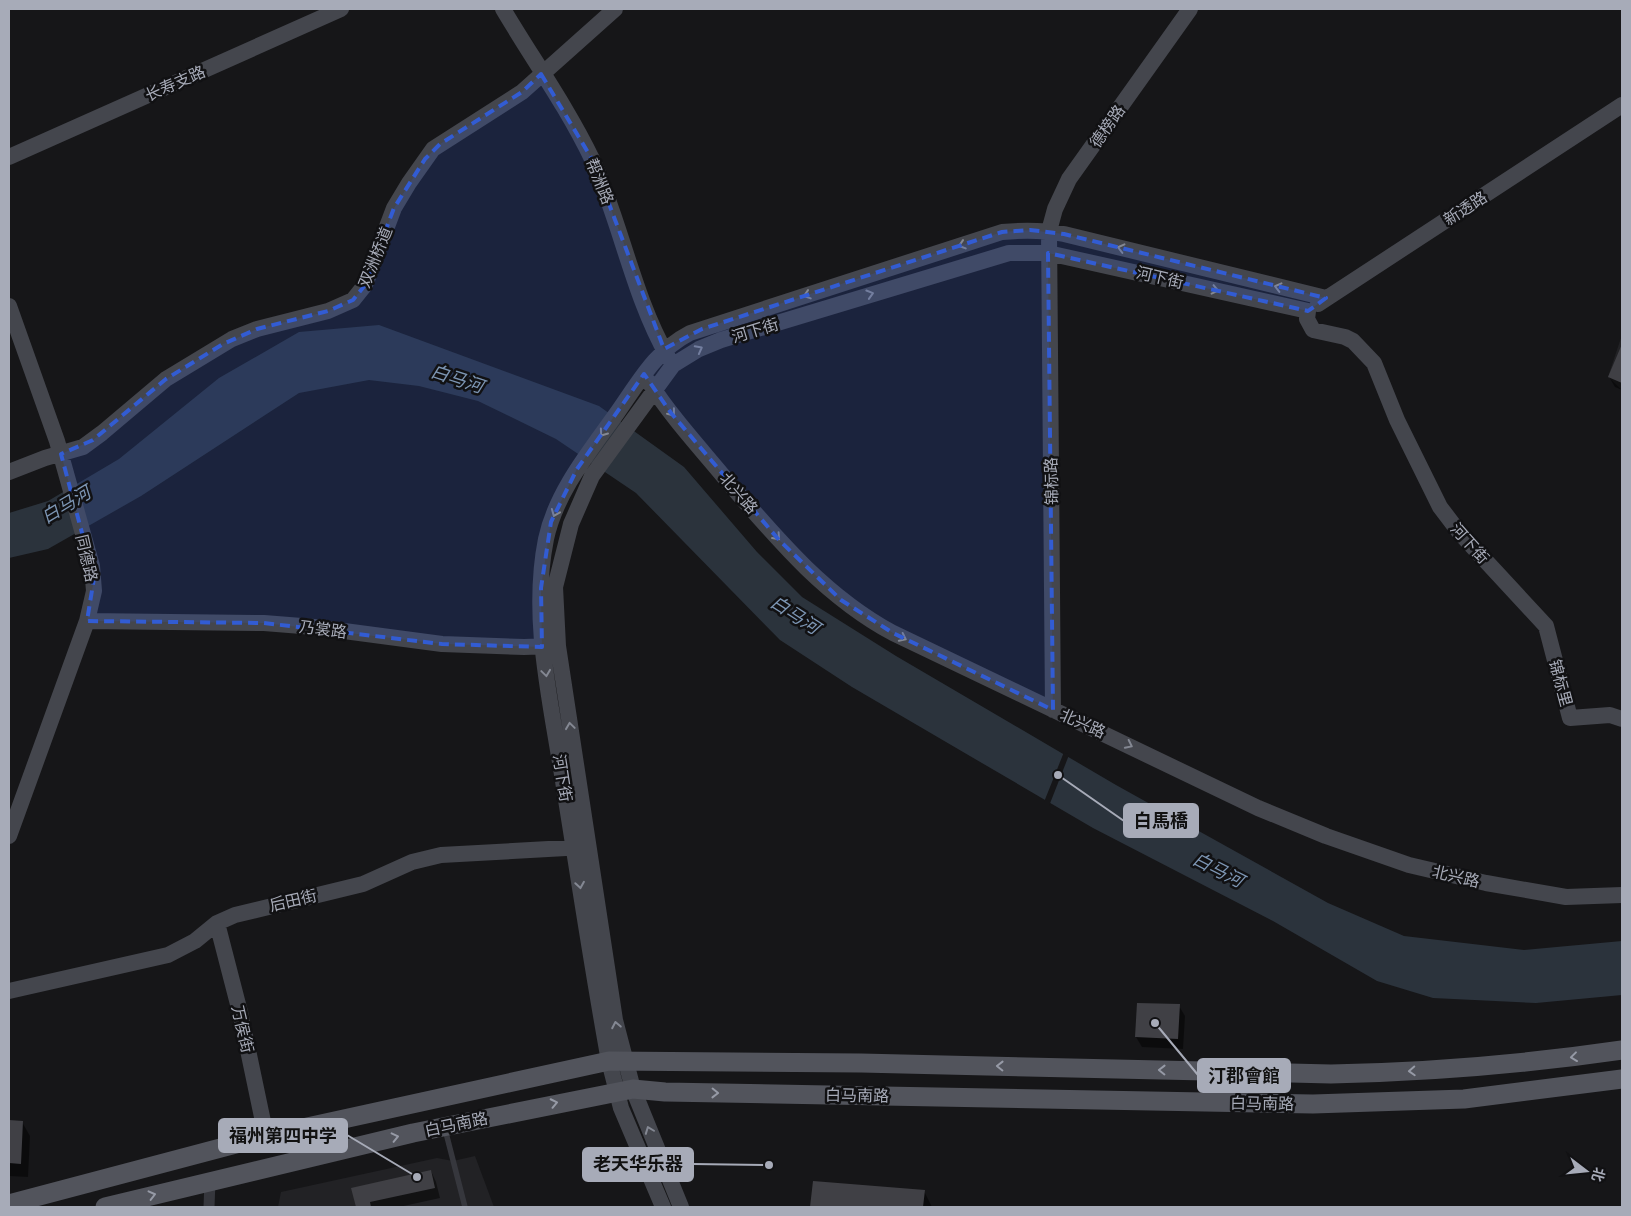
<svg xmlns="http://www.w3.org/2000/svg" width="1631" height="1216" font-family="Raleway,'Noto Sans SC',sans-serif">
	<style>
		.built { fill: #222225 }
		.water { fill: #2b333c }
		.pier { fill: #161618 }
		.shadow { fill: #0007 }
		.building { fill: #404045 }
		.lines { fill: none; stroke-linecap: round; stroke-linejoin: round }
		.lane { stroke: #36373d; stroke-width: 5.5 }
		.street { stroke: #36373d; stroke-width: 11 }
		.secondary { stroke: #44464d; stroke-width: 16 }
		.primary { stroke: #52545c; stroke-width: 19 }
		.oneway { stroke: #848893 }
		.oneway2 { stroke: #969aa6 }
		.marked { fill: #325cd3; fill-opacity: 0.2; stroke: #325cd3; stroke-width: 4; stroke-dasharray: 10 6; stroke-linejoin: round }
		.labels { text-anchor: middle; stroke-width: 5; stroke-linejoin: round; paint-order: stroke }
		.street-label { font-size: 16px; fill: #a7abb8; stroke: #111113 }
		.water-label { font-size: 18px; font-style: italic; fill: #7d96b4; stroke: #111113 }
		.leader { fill: none; stroke: #a7abb8; stroke-width: 2 }
		.callout-dot { fill: #a7abb8; stroke: #111113; stroke-width: 2 }
		.callout { fill: #a7abb8; stroke: #a7abb8; stroke-width: 2 }
		.callout-label { font-size: 18px; text-anchor: middle; font-weight: bold; fill: #111 }
	</style>
	<rect width="100%" height="100%" fill="#161618"/>
	<!-- built -->
	<path class="built" d="M1622 335V390L1608 377Z
		M475 1156 494 1207H278L281 1192 437 1158 453 1161Z"/>
	<!-- water -->
	<path class="water" d="M379 325 599 406 684 467 757 552 802 597 896 656 1116 785 1328 903 1404 936 1524 950 1622 941V995L1536 1003 1433 998 1377 981 1273 921 1093 828 852 687 780 640 636 493 556 439 478 401 419 386 369 380 299 393 141 496 48 549 9 558V513L48 501 119 459 219 378 299 332Z"/>
	<!-- pier -->
	<path class="pier" d="M1064 752 1069 755 1049 806 1044 802Z"/>
	<!-- shadow -->
	<path class="shadow" d="M1622 347V390L1615 387 1609 377Z
		M1179 1006 1185 1016 1183 1049 1142 1047 1136 1037Z
		M9 1121 22 1122 30 1136 28 1177 9 1176Z
		M431 1171 436 1182 440 1198 399 1207H357L353 1189Z
		M814 1183 924 1191 932 1207H812Z"/>
	<!-- building -->
	<path class="building" d="M1622 344V383L1608 377Z
		M1137 1003 1180 1004 1178 1039 1135 1037Z
		M9 1120 23 1121 21 1164 9 1163Z
		M431 1170 435 1188 370 1202 371 1207H356L351 1188Z
		M813 1181 925 1190 923 1207H810Z"/>
	<g class="lines">
		<!-- lane -->
		<path class="lane" d="M445 1129 465 1207"/>
		<!-- street -->
		<path class="street" d="M209 1207 210 1180"/>
		<!-- secondary -->
		<path class="secondary" d="M503 9C532 58 567 107 592 159 621 223 633 296 668 357
			M9 157 341 9
			M1318 304 1622 105
			M9 306 57 441 92 566 94 591 87 621 9 836
			M1308 311 1307 319 1313 330 1345 337 1353 341 1374 363 1397 420 1440 507 1459 532 1546 626 1570 718 1610 715 1622 719
			M649 382C672 418 702 450 729 483 778 540 826 597 893 633L1258 808 1326 836 1409 865 1486 883 1566 897 1622 895
			M9 472 45 458 83 447 102 433 166 379 232 339 257 329 328 311 353 300 365 285 394 208 409 183 433 149 522 92 615 9
			M87 621 264 623 314 627 442 644 524 647 553 646
			M1053 710 1049 231 1055 209 1069 179 1190 9
			M217 923 240 1012 266 1136
			M9 991 168 955 195 941 217 923 235 915 363 884 412 862 441 855 584 847
			M663 1207 621 1108 609 1061C592 968 578 874 563 781 551 702 530 619 546 539 556 492 590 451 617 413 639 382 655 351 690 333L1002 232C1024 230 1043 230 1064 234L1326 298
			M681 1207 633 1089 615 1020 558 646 555 587 571 524 592 476 673 365 699 349 721 340 1009 253H1048L1308 311"/>
		<!-- primary -->
		<path class="primary" d="M9 1204 266 1136 609 1061 861 1063 1331 1074C1428 1072 1526 1064 1622 1050
			M105 1207 413 1133 633 1089 665 1092 1313 1104 1464 1099 1622 1079"/>
	</g>
	<!-- one-way arrows -->
	<defs><path id="oneway-chevron" d="M-2-3.5L2.5 0L-2 3.5" fill="none" stroke-width="1.6" stroke-linecap="round" stroke-linejoin="round" transform="scale(1.25)"/></defs>
	<g class="oneway">
		<use href="#oneway-chevron" transform="translate(962 245) rotate(162)"/>
		<use href="#oneway-chevron" transform="translate(1121 248) rotate(-166)"/>
		<use href="#oneway-chevron" transform="translate(1278 287) rotate(-166)"/>
		<use href="#oneway-chevron" transform="translate(1215 290) rotate(13)"/>
		<use href="#oneway-chevron" transform="translate(870 294) rotate(-17)"/>
		<use href="#oneway-chevron" transform="translate(807 295) rotate(162)"/>
		<use href="#oneway-chevron" transform="translate(699 349) rotate(-28)"/>
		<use href="#oneway-chevron" transform="translate(672 413) rotate(52)"/>
		<use href="#oneway-chevron" transform="translate(603 433) rotate(125)"/>
		<use href="#oneway-chevron" transform="translate(555 513) rotate(112)"/>
		<use href="#oneway-chevron" transform="translate(777 537) rotate(48)"/>
		<use href="#oneway-chevron" transform="translate(903 638) rotate(26)"/>
		<use href="#oneway-chevron" transform="translate(546 673) rotate(82)"/>
		<use href="#oneway-chevron" transform="translate(570 726) rotate(-98)"/>
		<use href="#oneway-chevron" transform="translate(1129 745) rotate(26)"/>
		<use href="#oneway-chevron" transform="translate(580 885) rotate(81)"/>
		<use href="#oneway-chevron" transform="translate(616 1025) rotate(-101)"/>
		<use href="#oneway-chevron" transform="translate(649 1130) rotate(-111)"/>
	</g>
	<g class="oneway2">
		<use href="#oneway-chevron" transform="translate(1574 1057) rotate(173)"/>
		<use href="#oneway-chevron" transform="translate(1000 1066) rotate(-179)"/>
		<use href="#oneway-chevron" transform="translate(1162 1070) rotate(-179)"/>
		<use href="#oneway-chevron" transform="translate(1412 1071) rotate(177)"/>
		<use href="#oneway-chevron" transform="translate(715 1093) rotate(1)"/>
		<use href="#oneway-chevron" transform="translate(554 1103) rotate(-12)"/>
		<use href="#oneway-chevron" transform="translate(395 1137) rotate(-13)"/>
		<use href="#oneway-chevron" transform="translate(152 1195) rotate(-14)"/>
	</g>
	<!-- marked area -->
	<path class="marked" d="M541 74 592 159 664 349 702 329 1002 232 1030 230 1064 234 1326 298 1308 311 1048 253 1053 710 893 633 841 600 779 540 671 413 644 374 577 469 551 522 541 588 542 647 442 644 264 623 87 621 94 578 61 454 93 440 166 379 223 344 257 329 328 311 353 300 365 285 394 208 425 159 440 144 522 92Z"/>
	<g class="labels">
		<!-- street labels -->
		<g class="street-label">
			<text transform="translate(175 83) rotate(-24)" y="6">长寿支路</text>
			<text transform="translate(1107 126) rotate(-55)" y="6">德榜路</text>
			<text transform="translate(600 181) rotate(68)" y="6">帮洲路</text>
			<text transform="translate(1465 208) rotate(-33)" y="6">新透路</text>
			<text transform="translate(375 257) rotate(-68)" y="6">双洲桥道</text>
			<text transform="translate(1160 277) rotate(13)" y="6">河下街</text>
			<text transform="translate(755 330) rotate(-17)" y="6">河下街</text>
			<text transform="translate(1051 481) rotate(-91)" y="6">锦标路</text>
			<text transform="translate(739 493) rotate(49)" y="6">北兴路</text>
			<text transform="translate(1470 543) rotate(48)" y="6">河下街</text>
			<text transform="translate(87 558) rotate(77)" y="6">同德路</text>
			<text transform="translate(323 629) rotate(7)" y="6">乃裳路</text>
			<text transform="translate(1561 683) rotate(75)" y="6">锦标里</text>
			<text transform="translate(1083 723) rotate(24)" y="6">北兴路</text>
			<text transform="translate(563 778) rotate(81)" y="6">河下街</text>
			<text transform="translate(1456 876) rotate(13)" y="6">北兴路</text>
			<text transform="translate(293 900) rotate(-13)" y="6">后田街</text>
			<text transform="translate(243 1029) rotate(77)" y="6">万侯街</text>
			<text transform="translate(857 1095) rotate(1)" y="6">白马南路</text>
			<text transform="translate(1262 1103) rotate(1)" y="6">白马南路</text>
			<text transform="translate(456 1124) rotate(-12)" y="6">白马南路</text>
		</g>
		<!-- water labels -->
		<g class="water-label">
			<text transform="translate(457 379) rotate(18)" y="6">白马河</text>
			<text transform="translate(66 505) rotate(-31)" y="6">白马河</text>
			<text transform="translate(795 615) rotate(33)" y="6">白马河</text>
			<text transform="translate(1218 870) rotate(27)" y="6">白马河</text>
		</g>
	</g>
	<!-- callouts -->
	<path class="leader" d="M1058 775L1124 821M1155 1023L1198 1075M417 1177L347 1135M769 1165L693 1164"/>
	<g class="callout-dot">
		<circle cx="1058" cy="775" r="5"/>
		<circle cx="1155" cy="1023" r="5"/>
		<circle cx="417" cy="1177" r="5"/>
		<circle cx="769" cy="1165" r="5"/>
	</g>
	<g class="callout">
		<rect x="1124" y="804" width="74" height="33" rx="5"/>
		<rect x="1198" y="1059" width="92" height="33" rx="5"/>
		<rect x="219" y="1119" width="128" height="33" rx="5"/>
		<rect x="583" y="1148" width="110" height="33" rx="5"/>
	</g>
	<g class="callout-label">
		<text x="1161" y="827">白馬橋</text>
		<text x="1244" y="1082">汀郡會館</text>
		<text x="283" y="1142">福州第四中学</text>
		<text x="638" y="1170">老天华乐器</text>
	</g>
	<!-- border -->
	<rect width="1631" height="1216" fill="none" stroke="#a7abb8" stroke-width="20"/>
	<!-- north arrow -->
	<g transform="translate(1586 1171) rotate(106)" stroke="#111113" stroke-width="4" paint-order="stroke">
	<path d="M0-4L9 19L0 12L-9 19Z" fill="#a7abb8"/>
	<text y="-8" font-size="14" font-weight="bold" text-anchor="middle" fill="#a7abb8">北</text>
	</g>
</svg>
